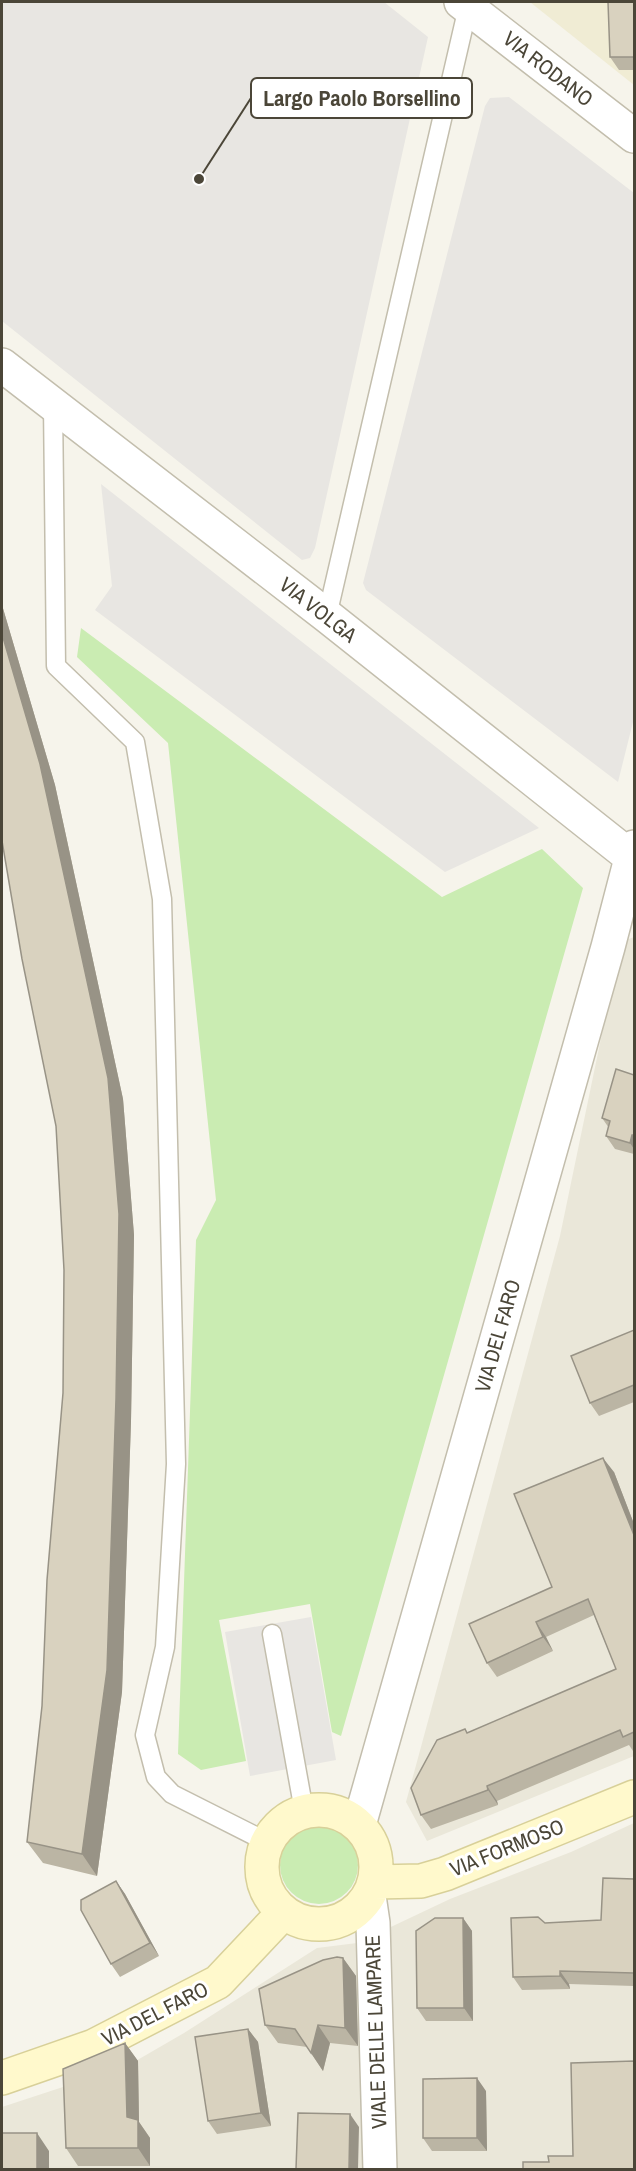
<svg xmlns="http://www.w3.org/2000/svg" width="636" height="2171" font-family="'Archivo Narrow',sans-serif">
	<style>
		.residential { fill: #eae7d9 }
		.education { fill: #f0ecd4 }
		.grass { fill: #caecb2 }
		.parking { fill: #e8e6e2 }
		.lines { fill: none; stroke-linecap: round; stroke-linejoin: round }
		.lane-casing { stroke: #c3bead; stroke-width: 21 }
		.street-casing { stroke: #c3bead; stroke-width: 36 }
		.secondary-casing { stroke: #d8d099; stroke-width: 36 }
		.lane { stroke: #fff; stroke-width: 18 }
		.street { stroke: #fff; stroke-width: 33 }
		.secondary { stroke: #fff9cc; stroke-width: 33 }
		.wall { fill: #bbb5a4 }
		.shaded-wall { fill: #989386 }
		.building { fill: #d9d2bf; stroke: #989386; stroke-width: 1.5 }
		.labels { text-anchor: middle; stroke-width: 6; stroke-linejoin: round; paint-order: stroke }
		.street-label { font-size: 21px; fill: #4b4638; stroke: #fff }
		.leader { fill: none; stroke: #4b4638; stroke-width: 2 }
		.callout-dot { fill: #4b4638; stroke: #fff; stroke-width: 2 }
		.callout { fill: #fff; stroke: #4b4638; stroke-width: 2 }
		.callout-label { font-size: 22px; text-anchor: middle; font-weight: bold; fill: #4b4638 }
	</style>
	<rect width="100%" height="100%" fill="#f6f4eb"/>
	<!-- residential -->
	<path class="residential" d="M634 937V1756L427 1841 406 1802 560 1236 621 942Z
		M634 1823V2169H2V2107L127 2066 184 2033 317 1948 357 1943 450 1899 571 1852Z"/>
	<!-- education -->
	<path class="education" d="M530 2H634V85Z"/>
	<!-- grass -->
	<path class="grass" d="M81 628 442 897 542 849 583 888 341 1736 332 1732 310 1604 219 1620 246 1761 201 1770 178 1754 196 1240 216 1200 168 743 77 657Z
		M280 1865a39 39 0 1 1 78 0a39 39 0 1 1-78 0Z"/>
	<!-- parking -->
	<path class="parking" d="M2 2H384L428 37 315 548 310 558 302 560 2 321Z
		M509 97 634 193V718L618 782 366 590 363 583 485 106 490 98Z
		M101 484 539 828 445 872 95 610 112 586Z
		M311 1617 336 1760 250 1776 225 1632Z"/>
	<g class="lines">
		<defs>
			<path id="lane" d="M53 404 56 666 135 742 162 899 176 1464 165 1647 145 1735 156 1777 172 1794 267 1842
				M327 616 468 7
				M272 1634 304 1811"/>
			<path id="street" d="M461 2 634 136
				M2 365 327 616 632 858
				M359 1825 608 947 634 847
				M369 1896 373 1923 380 2170"/>
			<path id="secondary" d="M262 1867a57 57 0 1 1 114 0a57 57 0 1 1-114 0Z
				M375 1882 421 1881 445 1874 634 1797
				M2 2078 94 2046 218 1982 284 1912"/>
		</defs>
		<!-- lane casing -->
		<use href="#lane" class="lane-casing"/>
		<!-- street casing -->
		<use href="#street" class="street-casing"/>
		<!-- secondary casing -->
		<use href="#secondary" class="secondary-casing"/>
		<!-- lane -->
		<use href="#lane" class="lane"/>
		<!-- street -->
		<use href="#street" class="street"/>
		<!-- secondary -->
		<use href="#secondary" class="secondary"/>
	</g>
	<!-- wall -->
	<path class="wall" d="M634 2V70H619L610 57Z
		M2 605 55 785 123 1099 134 1235 131 1421 122 1692 97 1876 43 1863 27 1842 42 1706 63 1393 64 1270 56 1126 2 841Z
		M634 1075V1154L615 1149 606 1136 609 1128 602 1118Z
		M634 1330V1402L599 1416 590 1403Z
		M614 1472 634 1524V1751H633L629 1745 497 1801 498 1805 431 1829 421 1815 465 1729 468 1733 616 1669 594 1615 546 1637 553 1651 497 1677 487 1663 552 1587Z
		M634 1879V1986L569 1984 570 1989 522 1990 513 1977 545 1923 601 1920Z
		M116 1881 125 1894 159 1956 120 1977 111 1964Z
		M463 1918 472 1931 473 2021H426L417 2008Z
		M343 1958 356 1976 358 2046 330 2043 323 2071 307 2047 278 2043 265 2025Z
		M248 2029 258 2042 271 2126 217 2134 208 2121Z
		M125 2043 138 2061 139 2122 150 2138V2166H78L66 2148Z
		M486 2091 487 2151H432L423 2138Z"/>
	<!-- shaded-wall -->
	<path class="shaded-wall" d="M2 605 55 785 123 1099 134 1235 131 1421 122 1692 97 1876 82 1854 116 1399 2 634Z
		M632 1135 634 1138V1149L630 1143Z
		M603 1458 614 1472 634 1524V1535Z
		M536 1622 546 1637 553 1651 543 1637Z
		M487 1786 497 1801 498 1805 488 1790Z
		M116 1881 125 1894 159 1956 150 1943Z
		M463 1918 472 1931 473 2021 464 2008Z
		M343 1958 356 1976 358 2046 345 2028Z
		M560 1971 569 1984 570 1989 560 1976Z
		M318 2025 330 2043 323 2071 311 2053Z
		M248 2029 258 2042 271 2126 261 2113Z
		M125 2043 138 2061 139 2122 150 2138V2166L138 2148 127 2117Z
		M477 2078 486 2091 487 2151 477 2138Z
		M350 2114 359 2127 358 2169H349Z
		M37 2133 49 2151V2169H37Z"/>
	<!-- building -->
	<path class="building" d="M608 2H634V57H610Z
		M2 634 40 764 108 1078 119 1214 116 1399 107 1670 82 1854 27 1842 42 1706 47 1580 63 1393 64 1270 56 1126 22 959 2 841Z
		M616 1069 634 1075V1135H632L630 1143 606 1136 610 1121 602 1118Z
		M634 1330V1385L590 1403 571 1356Z
		M603 1458 634 1535V1732L623 1737 620 1730 487 1786 488 1790 421 1815 411 1788 437 1740 465 1729 467 1733 616 1669 588 1599 536 1622 543 1637 487 1663 469 1624 552 1587 514 1494Z
		M603 1878 634 1879V1973L560 1971V1976L513 1977 511 1918 538 1917 545 1923 601 1920Z
		M116 1881 150 1943 111 1964 81 1910V1900Z
		M435 1918H463L464 2008H417L416 1931Z
		M337 1957 343 1958 345 2028 318 2025 311 2053 295 2029 265 2025 259 1989 323 1960Z
		M248 2029 261 2113 208 2121 195 2037Z
		M125 2043 127 2117 138 2120V2148H66L63 2069Z
		M634 2061V2169H523V2162H549L548 2156H573L571 2063Z
		M477 2078V2138H423V2079Z
		M298 2113 350 2114 349 2169H296Z
		M2 2133H37V2169H2Z"/>
	<g class="labels">
		<!-- street labels -->
		<g class="street-label">
			<text transform="translate(548 69) rotate(38)" y="7">VIA RODANO</text>
			<text transform="translate(318 610) rotate(38)" y="7">VIA VOLGA</text>
			<text transform="translate(498 1336) rotate(-74)" y="7">VIA DEL FARO</text>
			<text transform="translate(507 1848) rotate(-22)" y="7">VIA FORMOSO</text>
			<text transform="translate(155 2014) rotate(-27)" y="7">VIA DEL FARO</text>
			<text transform="translate(376 2032) rotate(-92)" y="7">VIALE DELLE LAMPARE</text>
		</g>
	</g>
	<!-- callouts -->
	<path class="leader" d="M199 179L251 98"/>
	<circle class="callout-dot" cx="199" cy="179" r="6"/>
	<rect class="callout" x="251" y="78" width="221" height="40" rx="6"/>
	<g class="callout-label">
		<text x="362" y="106">Largo Paolo Borsellino</text>
	</g>
	<!-- border -->
	<rect width="636" height="2171" fill="none" stroke="#4b4638" stroke-width="6"/>
</svg>
